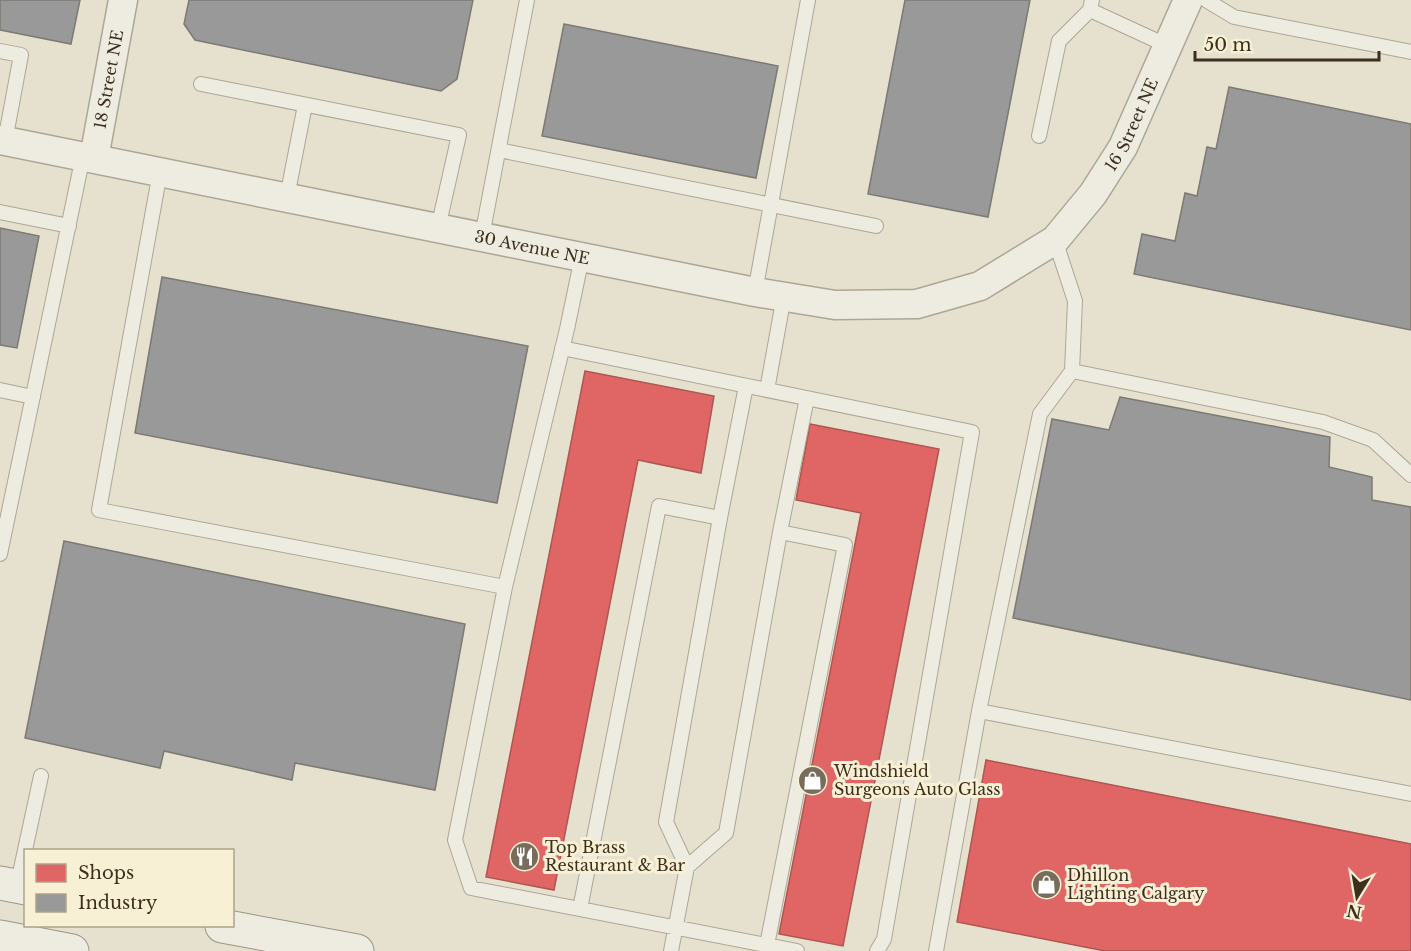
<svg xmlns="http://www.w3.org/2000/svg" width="1411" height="951" font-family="'Libre Baskerville',serif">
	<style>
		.shops { fill: #e06666; stroke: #af5650; stroke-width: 1.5 }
		.industry { fill: #999; stroke: #7d7974; stroke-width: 1.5 }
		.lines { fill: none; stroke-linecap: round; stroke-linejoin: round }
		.lane-casing { stroke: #aca697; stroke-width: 16 }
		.street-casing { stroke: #aca697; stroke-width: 31 }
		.secondary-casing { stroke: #9b9587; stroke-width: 35 }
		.lane { stroke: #eeebe0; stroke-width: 14 }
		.street { stroke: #eeebe0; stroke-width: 28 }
		.secondary { stroke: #eeebe0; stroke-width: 33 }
		.labels { text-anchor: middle; stroke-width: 6; stroke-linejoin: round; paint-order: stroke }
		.street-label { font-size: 16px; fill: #3c2f1e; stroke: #f8f0d4 }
		.poi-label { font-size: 16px; fill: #3c2f1e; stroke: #f8f0d4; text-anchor: start }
	</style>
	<rect width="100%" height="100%" fill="#e6e1ce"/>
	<!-- shops -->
	<path class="shops" d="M585 371 714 396 701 473 638 460 554 890 486 877Z
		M810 424 939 449 843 946 779 934 861 513 796 500Z
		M986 760 1411 844V951H1105L957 922Z"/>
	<!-- industry -->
	<path class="industry" d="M0 0H80L71 44 0 30Z
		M189 0H473L457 79 441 91 195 40 184 24Z
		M905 0H1030L988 217 868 194Z
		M564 24 778 66 756 178 542 136Z
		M1229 87 1411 124V330L1134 274 1142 234 1175 241 1185 193 1197 196 1207 147 1216 149Z
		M0 228 39 236 17 348 0 345Z
		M162 277 528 346 497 503 135 433Z
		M1120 397 1330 437 1329 467 1372 477V500L1411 507V700L1013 618 1052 419 1109 430Z
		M64 541 465 624 435 790 295 763 292 780 164 751 160 768 25 738Z"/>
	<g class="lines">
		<defs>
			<path id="lane" d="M1092 0 1090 10 1168 46
				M1206 0 1234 17 1411 52
				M0 51 21 55 5 141
				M201 84 459 135 438 228
				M1039 136 1059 41 1090 10
				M499 150 876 226
				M160 172 99 510 505 587
				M287 197 305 105
				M0 212 69 226
				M482 236 527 0
				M1055 240 1075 301 1072 371 1323 422 1373 440 1411 475
				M582 257 567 329 505 587 455 840 471 888 797 951
				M755 292 808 0
				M562 348 972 432 884 939 877 951
				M0 390 33 397
				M767 390 784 296
				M0 554 83 156
				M979 711 1411 794
				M687 867 666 822 720 518 746 386
				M17 887 41 776
				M580 909 659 506 720 518
				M767 945 845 545 780 532
				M671 951 687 867 726 833 780 532 807 398
				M936 951 979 711 1040 414 1072 371"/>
			<g id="street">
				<path id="s1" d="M0 140 755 292 835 305 917 304 980 286 1055 240 1093 194 1123 147 1188 0"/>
				<path id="s2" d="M94 158 123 0"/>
			</g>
			<path id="secondary" d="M0 883 26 888
				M222 926 357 951
				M0 937 72 951"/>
		</defs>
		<!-- lane casing -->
		<use href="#lane" class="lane-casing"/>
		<!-- street casing -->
		<use href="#street" class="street-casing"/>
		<!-- secondary casing -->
		<use href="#secondary" class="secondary-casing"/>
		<!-- lane -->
		<use href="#lane" class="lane"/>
		<!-- street -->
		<use href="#street" class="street"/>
		<!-- secondary -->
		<use href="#secondary" class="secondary"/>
	</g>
	<!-- icons -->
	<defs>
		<symbol id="shop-disc" viewBox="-11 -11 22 22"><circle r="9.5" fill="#786d5c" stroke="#f8f0d4"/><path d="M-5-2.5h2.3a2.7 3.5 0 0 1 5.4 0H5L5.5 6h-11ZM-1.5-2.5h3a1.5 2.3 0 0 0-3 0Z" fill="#fff"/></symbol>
		<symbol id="restaurant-disc" viewBox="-11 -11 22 22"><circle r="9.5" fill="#786d5c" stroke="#f8f0d4"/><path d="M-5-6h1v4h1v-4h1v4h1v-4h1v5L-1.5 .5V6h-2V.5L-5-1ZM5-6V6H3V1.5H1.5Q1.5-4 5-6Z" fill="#fff"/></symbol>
	</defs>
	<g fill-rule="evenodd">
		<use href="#shop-disc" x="796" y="764" width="33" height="33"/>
		<use href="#restaurant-disc" x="508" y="840" width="33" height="33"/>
		<use href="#shop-disc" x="1030" y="868" width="33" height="33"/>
	</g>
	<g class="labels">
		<!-- street labels -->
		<g class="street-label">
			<text dy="6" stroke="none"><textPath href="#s2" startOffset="80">18 Street NE</textPath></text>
			<text dy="6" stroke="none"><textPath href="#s1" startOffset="1226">16 Street NE</textPath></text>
			<text dy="6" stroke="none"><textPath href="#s1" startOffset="543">30 Avenue NE</textPath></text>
		</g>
		<!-- poi labels -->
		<g class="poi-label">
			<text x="834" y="777">Windshield<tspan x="834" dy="18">Surgeons Auto Glass</tspan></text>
			<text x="545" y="853">Top Brass<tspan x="545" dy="18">Restaurant &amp; Bar</tspan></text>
			<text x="1067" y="881">Dhillon<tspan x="1067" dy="18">Lighting Calgary</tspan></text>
		</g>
	</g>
	<!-- legend -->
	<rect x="24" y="849" width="210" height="78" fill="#f8f0d4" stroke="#ada38b" stroke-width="1.5"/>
	<rect x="36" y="864" width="30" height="18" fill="#e06666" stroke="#ada38b" stroke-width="1.5"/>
	<text x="78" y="879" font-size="18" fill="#3c2f1e">Shops</text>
	<rect x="36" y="894" width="30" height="18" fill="#999999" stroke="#ada38b" stroke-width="1.5"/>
	<text x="78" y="909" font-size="18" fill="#3c2f1e">Industry</text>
	<!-- north arrow -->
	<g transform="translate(1357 897) rotate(191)" stroke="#f8f0d4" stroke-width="4.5" paint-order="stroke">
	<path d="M0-4.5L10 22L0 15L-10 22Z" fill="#3c2f1e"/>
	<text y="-9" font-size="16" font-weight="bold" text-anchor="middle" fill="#3c2f1e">N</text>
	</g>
	<!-- scale -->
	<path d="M1195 51v9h184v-9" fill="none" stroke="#3c2f1e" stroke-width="3"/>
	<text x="1204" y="51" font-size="18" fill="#3c2f1e" stroke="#f8f0d4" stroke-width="4.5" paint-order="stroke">50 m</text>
</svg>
